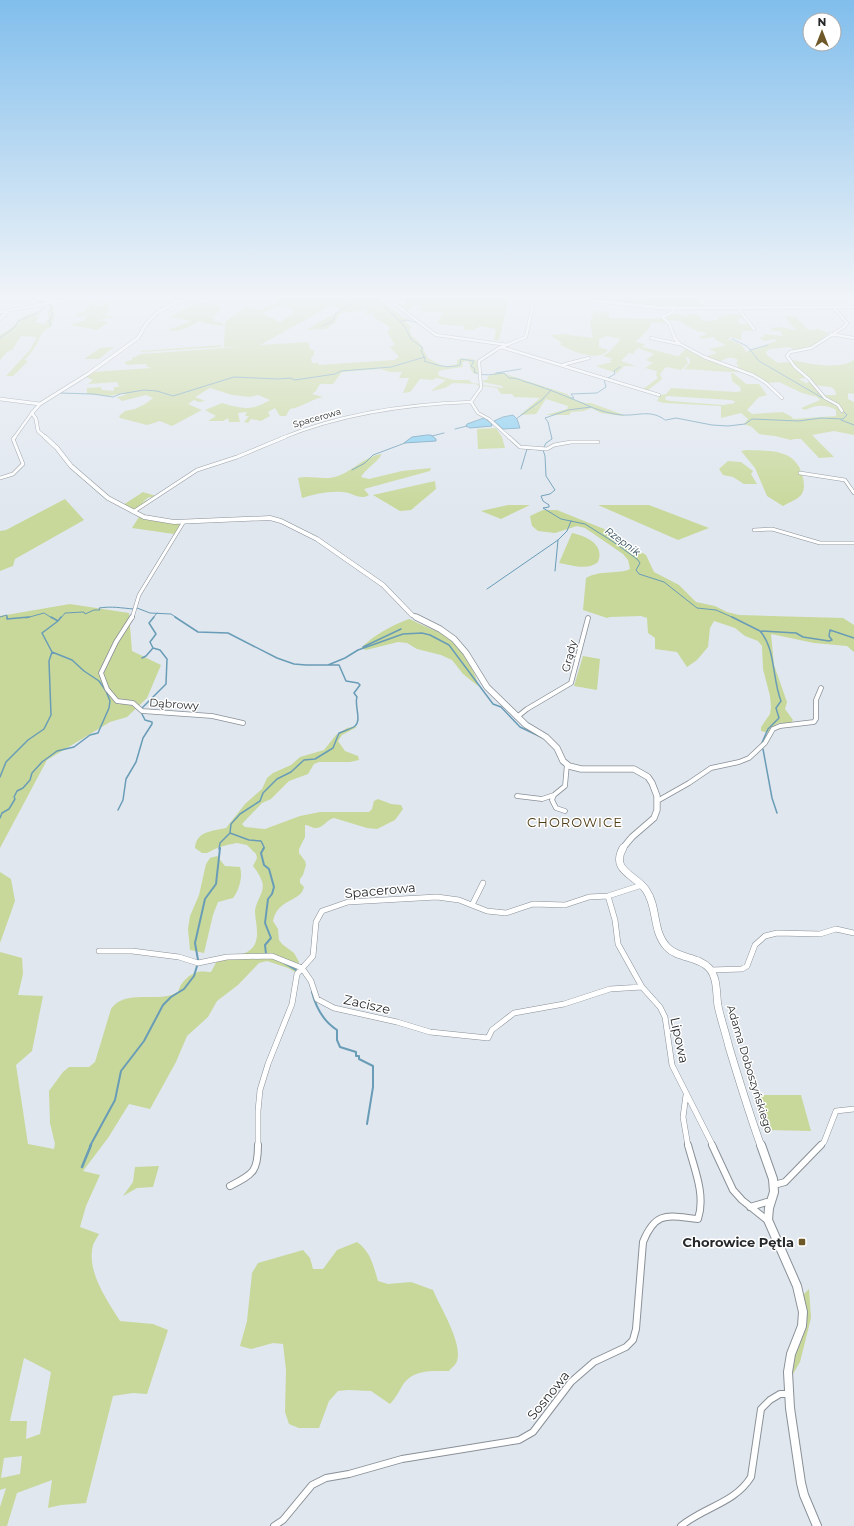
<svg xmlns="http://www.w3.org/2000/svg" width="854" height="1526" font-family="Montserrat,sans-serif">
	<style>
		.green { fill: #c8d89a; fill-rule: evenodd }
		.water { fill: #86cef1; stroke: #699cb6 }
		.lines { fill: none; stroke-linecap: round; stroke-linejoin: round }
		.stream-far3 { stroke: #699cb6; stroke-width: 1 }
		.stream-far2 { stroke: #699cb6; stroke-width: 1.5 }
		.stream-far1 { stroke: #699cb6; stroke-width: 2 }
		.stream { stroke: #699cb6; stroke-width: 2.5 }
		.street-far4-casing { stroke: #899097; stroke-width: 3.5 }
		.street-far3-casing { stroke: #899097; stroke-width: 4 }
		.street-far2-casing { stroke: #899097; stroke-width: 5.5 }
		.street-far1-casing { stroke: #899097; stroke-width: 6 }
		.street-casing { stroke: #899097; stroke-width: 8 }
		.secondary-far4-casing { stroke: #899097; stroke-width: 4 }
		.secondary-far3-casing { stroke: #899097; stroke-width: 5 }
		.secondary-far2-casing { stroke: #899097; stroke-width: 7 }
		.secondary-far1-casing { stroke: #899097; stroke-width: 8 }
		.secondary-casing { stroke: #899097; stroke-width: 10 }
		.street-far4 { stroke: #fff; stroke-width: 2.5 }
		.street-far3 { stroke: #fff; stroke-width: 3 }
		.street-far2 { stroke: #fff; stroke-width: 4 }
		.street-far1 { stroke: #fff; stroke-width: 5 }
		.street { stroke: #fff; stroke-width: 6 }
		.secondary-far4 { stroke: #fff; stroke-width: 3 }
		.secondary-far3 { stroke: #fff; stroke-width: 4 }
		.secondary-far2 { stroke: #fff; stroke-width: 5.5 }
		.secondary-far1 { stroke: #fff; stroke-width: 7 }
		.secondary { stroke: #fff; stroke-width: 8 }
		.poi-dot { fill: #6e5828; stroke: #fff; stroke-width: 1.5 }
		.labels { text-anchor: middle; stroke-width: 3; stroke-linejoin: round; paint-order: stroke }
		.far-street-label { font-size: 9px; fill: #26292b; stroke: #fff }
		.far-water-label { font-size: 10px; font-style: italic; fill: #1c3c4c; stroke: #fff }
		.street-label { font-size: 11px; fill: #26292b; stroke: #fff }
		.quarter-label { font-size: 13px; letter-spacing: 1px; fill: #4d3b14; stroke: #fff }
		.near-street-label { font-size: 13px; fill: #26292b; stroke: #fff }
		.near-poi-label { font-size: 13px; font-weight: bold; fill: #26292b; stroke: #fff; text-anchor: end }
	</style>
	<rect width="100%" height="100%" fill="#e0e7ef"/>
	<!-- green -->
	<path class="green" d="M276 298H378L403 317 411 320 406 322V323L412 327 410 328 411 335 420 343 428 358 444 367 457 364V360L462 358 467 359 469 358 478 361 477 363 478 373 474 374 470 368 469 362 465 361 462 363 463 367 442 370 438 372 439 376 454 380H469L472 383 480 384 478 386 476 384 453 383 445 388 431 391 446 380 436 378 433 380 420 379 410 392 403 393 409 378H399L402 372H389L381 369 342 372 333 384H320L316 391 312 394 323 397C311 399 303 407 290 409L286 416H280L275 408 268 412 270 416 261 421 251 419 248 423 244 422 249 416H245L247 412 238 413 240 422H229L228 418 223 421H208L216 416 205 410 222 403C243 409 251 411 270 400L258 395 250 397 232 395 210 388 195 397 205 401 199 402 194 400 188 404 202 410 172 426 160 421 147 425 120 418 119 416 125 411 135 409 145 404 153 398 146 395 122 401 117 397 125 395V393L108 396 87 394V388L101 387 102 390 114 391V387H119L117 382 88 384 93 380 86 377 93 372 150 368V367H147L146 364 127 365 124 362 132 360V358L141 354 238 347H224L225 322 247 306 259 310 269 305 277 304ZM332 305 341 310 306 330 326 329 335 323 340 313 365 310 366 314 373 313 374 318 390 327 389 330 387 332 395 345 390 347 399 357 394 360 319 365 318 363H312L311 358 314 355V350H311L308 342 260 345ZM283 306 296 312 280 322 262 313Z
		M398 298H520H509L499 340H494L496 329 479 326V328H475V330H464V326L438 324 442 312 419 311 420 305H413L411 310H404L397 304 405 305 406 300H398Z
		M571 298H697L705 307 672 308Z
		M96 302 95 306H101L103 302H111L107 307 111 308 105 316H112L111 318 97 320 109 322 97 330 70 325 85 320V316L76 317V313L85 312V308L89 307V303Z
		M199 302 222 306 220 311 212 318 216 319 213 321 223 323V326L204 323 200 321C191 326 178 334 168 330L191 321 169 317Z
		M51 303 54 305 55 316 51 327C41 330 40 339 35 347 32 352 28 356 24 360L28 361 13 376H6L30 350 37 337 21 336 12 350 7 352 0 360V335C4 331 10 330 13 326 20 319 27 311 38 313L44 308 35 323H41V324L43 325 49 318 48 312 51 306 48 304Z
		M594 311 609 312V318L651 319 661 318 669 324 652 322 648 330 635 342 645 344 643 347 677 356 681 355 680 354 687 348 704 357 717 353 709 349 726 345 716 340 714 337 702 339 699 337 706 334 705 332H698L679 321 665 320 663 317 673 313 688 317V314L699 315 703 321 718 320 719 317 724 314H740L743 318 737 320 740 323 738 324H749L753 331H742L741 340 730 337 728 339 742 345 746 352 776 341 775 339 764 341 759 337H765L763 334 783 336 780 331H773L771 328 780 327 796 330 784 316H795L808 330 819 329 829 333 812 347 795 350 789 347 769 349 766 352 767 355 778 363 790 362 806 378 799 379 806 383 811 382 824 399 837 405 823 395H836C836 384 824 388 817 385 812 384 795 364 790 359 805 364 841 370 854 360V394L848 393V399L854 402V435L834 431 812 435 834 457 819 458 801 439H794L791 440 775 436 759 434 752 427 744 424 748 419 741 413 721 418V406L663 403 657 401 660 395 666 394 671 388 736 392 741 391 740 387 732 381 731 373H733L746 384H759L767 395 759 397 747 410 752 414 783 412 792 417 793 419 836 416V410C825 404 816 405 805 410L801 408 820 400 817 397 802 393 779 382 767 383 761 378 736 367 739 366 736 363 738 360C731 356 726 358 719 362L741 372H730L684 369 690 363V359L685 356 688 363 681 370 666 367 660 374 662 379 647 391 643 389 658 378 656 375 657 371 645 368 653 363 646 360 654 354 638 348 634 352V354L629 353 621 361 636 366H624L617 373 596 366 612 362 609 360 613 359 603 356 609 352 621 339 607 336 599 339V347L608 350C598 363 571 351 559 344L562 343 550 335 563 334 593 338 590 322ZM667 396 731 400 734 401 735 403 723 405 671 401 666 400 665 398Z
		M222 345 221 347 142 352 141 351Z
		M114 347 99 359H84L100 348Z
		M500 372 567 394 575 400 585 403H591L624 415 623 416 601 413 591 408 584 411 571 412 569 415H546L567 409 568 406 546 399 536 414 520 415 540 398 514 397 512 394H501L497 388 482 386V385L503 388 502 386 483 382V380H487L488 376 494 373Z
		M496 428 502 437 505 448 478 449 477 429Z
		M746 450C770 451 797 448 803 478 807 497 798 498 783 506L767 496 755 468 741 451Z
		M382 454C377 463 366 468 361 477L369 479 402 471 431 468 430 471 364 489 369 495C360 501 352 492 342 492 328 491 315 494 302 498L298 478C311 475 324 481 338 476 354 470 365 456 382 454Z
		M728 461 741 462 753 471 751 474 757 484H744L733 477 723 475 719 469Z
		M435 481 436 489 411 510 400 511 373 495Z
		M143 492 156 496 153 498 149 497 141 503 149 499 151 500 133 510 123 505Z
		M65 499 84 520 15 559 13 566 0 571V531L6 530Z
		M508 505H530L501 519 481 511Z
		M598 505H649L709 528 678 540Z
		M543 510H557L604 529 646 555 654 572 679 585 696 602 715 606 727 612 739 615 843 618 854 625V652L847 646 814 643 771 634 774 665 787 702 785 709 793 720 791 723C780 723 774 721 770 733L761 731V727L770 714 771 707 770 696 763 669 762 646 758 641 745 636 735 628 714 621 710 628 708 647 697 660 687 667 677 652 655 649V638L648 633 647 618 641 616 610 617 607 618 583 610 586 578C598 570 622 574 630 569L628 560 623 554 585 528 577 526 555 533 538 531 532 526 530 516Z
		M139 517 179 524 181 525 174 534 132 528Z
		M572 533C587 536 605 545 598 562 588 571 571 565 559 563Z
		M70 604 129 613 132 651 161 665 147 698 127 717 110 722 47 760 0 848V616Z
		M409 619 412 620C422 626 434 629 444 635 458 644 476 670 478 686L463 674 452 660 441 655 417 649 407 643 398 642 366 650 361 648C374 635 392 625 409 619Z
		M583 656 600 659 597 690 574 686Z
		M352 727H357L342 735 338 741 345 751 358 756 359 760 350 762H319L314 764 308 774 289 781 271 799 262 803 242 824 245 827 265 829 300 816 320 812H369L372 809 374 801 378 799 391 804 401 805 403 809 395 820 377 829 367 828 334 818C327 819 323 829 314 828 311 827 308 825 305 825V837L299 849V853L305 861 306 865 303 875 300 879V883L304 887C301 902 278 898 273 921L278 929 279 940 282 944 294 953 299 962 295 972 288 968 267 961 259 963 238 985 217 1001 208 1017 187 1036 176 1062 150 1109 129 1104 108 1138 83 1171 100 1175 86 1206 80 1227 99 1234C97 1237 95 1241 93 1245 86 1271 107 1300 120 1321L153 1324 168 1330 147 1394 133 1393 113 1396 86 1503 61 1505 48 1508 52 1480 17 1493 7 1526H0V1507L6 1488 0 1490V952L22 958 23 974 18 995 43 996 32 1051 16 1065 28 1144 54 1149 55 1144 50 1123 49 1091 63 1072 69 1067H89L95 1062 111 1009C126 988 159 1004 178 992 180 983 189 974 198 972 202 971 206 972 211 972L219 957C236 956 258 956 257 932 257 925 255 918 255 911 256 899 267 891 261 879 259 874 256 870 253 866L257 858 256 854 247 845 237 843 227 845 217 848 207 853H202L195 848C196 831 213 831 226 828L245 804 262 789 267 778 273 773 291 765 300 757 324 750 336 735 347 728ZM24 1358 51 1372 40 1434 26 1439 27 1421H10ZM22 1456 20 1474 1 1478 4 1458Z
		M217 856 225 866 240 867C243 877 239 890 233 898L218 902 213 915 204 953 190 950 188 929 190 916 199 895 206 864 210 858Z
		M0 872 11 879 15 901 0 943Z
		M758 1095H801L811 1131 767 1130Z
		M159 1166 153 1187 137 1188 123 1196 133 1182 135 1167Z
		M357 1242C371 1252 373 1265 378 1281L388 1284 411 1282 433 1290C440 1307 463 1343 457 1361 456 1365 451 1368 449 1371 433 1371 415 1369 404 1383 399 1391 397 1396 390 1404L371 1391 348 1390 338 1391 329 1401 319 1428H299L289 1424 285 1412 286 1370 283 1344 273 1343 251 1349 240 1346 247 1321 252 1273 258 1263 303 1250 310 1258 313 1269H323L337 1250Z
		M809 1289 811 1318 800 1362 793 1374 792 1368 803 1295Z"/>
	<!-- water -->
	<path class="water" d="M513 415 517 419 520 428 503 429 494 421 503 417Z
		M484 418 491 423 492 426 470 428 466 426 467 424Z
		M427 435H431L436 439V441L404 443 412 437Z"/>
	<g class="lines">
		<!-- stream-far3 -->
		<path class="stream-far3" d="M31 298 44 303
			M373 298 379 300V305L385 308 395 316 405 327 411 339 423 348 421 350 425 359 424 361C437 365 447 369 460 365L461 359 474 361 471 366 475 369 474 372C484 377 493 374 504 373L509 378C520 378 520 381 530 383 551 390 571 398 591 407L568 410 545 418 548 422 552 439 546 443 543 449
			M48 305 52 307 50 310 53 314 49 321 51 326
			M401 321 407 320 418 323
			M322 326 332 322 336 313 360 298
			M0 338 15 327 18 321 35 314 45 307
			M732 339 747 346 759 361 833 404
			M750 350 768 345
			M496 373 521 369
			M608 378 615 374 614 371 620 367
			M59 393 93 394 113 397 120 394 144 390 157 391 173 396 234 377 278 379 290 378 295 380 335 374 341 371 391 367 425 357
			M571 398H574L571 394 597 393 606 387 604 379
			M591 407C601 411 611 414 622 415 638 416 651 409 665 420
			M516 419 542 400 551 390
			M666 420 676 418 712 425 728 426 745 424 752 419 799 421 821 418 843 419 847 415 842 410
			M841 420 854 425
			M455 429 467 426
			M432 436 444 433
			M543 450 545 456 546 476 555 490 550 494 541 496 543 501 549 505V507L543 508 561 519 585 524 612 541 637 559 640 563 636 570 639 574 664 582 697 608 716 610 734 618
			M521 469 527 449 542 450
			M352 470 365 463 373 455 405 443
			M555 571 558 540
			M487 589 558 540 567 531 571 521
			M137 608 150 613 171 614 177 618
			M0 617 7 615V618
			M26 618 44 613 52 618
			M61 618 65 613 84 612 85 614 94 610H100L99 608C113 606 120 608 134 609
			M153 618 157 613"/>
		<!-- stream-far2 -->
		<path class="stream-far2" d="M7 617V619L29 617
			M51 617 58 621 61 617
			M175 617 198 632 228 633 277 658 294 664 306 665H328L345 658 358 650 403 634 422 633 430 635 449 645 493 704 501 707 520 727 541 737
			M732 617 760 631 796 633 803 637 829 641 832 640 829 636 830 630 854 638
			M760 631C776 649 772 679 781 701L776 708 779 718 768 729 761 745
			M363 647 401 629
			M142 658 146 656 153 648 150 642 156 634 149 623 154 617
			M142 708 166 684 167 659 160 650 153 648
			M763 749 772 798 777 813
			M0 777 6 762 28 740 44 729 51 715 49 661 52 652 42 633 58 621
			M118 810 123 800 126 779 136 762 143 738 152 724V722L145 720 142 714
			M0 818 2 813 9 809 15 799 14 797 17 791 23 788 30 780 32 773 42 762 57 751 74 747 90 735 98 733 109 708 110 701 106 691 99 681 84 671 72 660 52 652
			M219 849 220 843 230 833
			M263 849 264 847 261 841 249 840 230 833 231 824 240 814 260 801 263 793 277 779 291 772 304 760 315 759 333 748 339 733C344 731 351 729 355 726 362 720 354 705 357 697L354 693 360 685 358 683 346 681 339 665H328"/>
		<!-- stream-far1 -->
		<path class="stream-far1" d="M264 848 261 853 264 865 269 869 274 887 272 894 268 899 265 923 271 938 265 945 266 954
			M198 960 195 943 205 899 216 884 220 848
			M284 963 296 970
			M312 992C316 1008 323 1021 337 1030V1040L340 1047 356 1052V1056H359V1059L373 1066V1087L367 1124
			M90 1146 115 1100 121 1071 144 1041 163 1005 171 997 184 989 194 976 197 966"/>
		<!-- stream -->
		<path class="stream" d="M82 1167 91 1145"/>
		<defs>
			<path id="street-far4" d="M171 298 176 302
				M387 298 436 335 508 345
				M752 298 760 308
				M737 307 754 329
				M674 308 673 312 662 317 669 323 675 339 680 344 704 357 753 375 766 383 782 398
				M834 308 847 323 844 327 811 348 790 352 787 356 795 367 809 379 825 398 838 405 842 411
				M0 312 76 298
				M0 319 8 311
				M831 334 854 338
				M651 338 679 344
				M501 347 659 395
				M562 365 589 358
				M14 438 32 413
				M282 438C340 414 409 404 471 402
				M510 438 489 419 478 413 471 402 481 388 479 361 499 348 526 337 534 298"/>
			<path id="street-far3" d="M509 437 520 447 547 449 554 445 571 442H598
				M800 473 845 480 854 493
				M0 478 13 474 23 464 13 439 15 437
				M133 512 197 470 237 457 285 437
				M754 530 772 529 820 543H854
				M132 618 139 595 183 523"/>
			<path id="street-far2" d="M132 617 116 642 101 673 107 689 117 701 133 703 142 711 212 716 243 723
				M517 717 527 709 571 683 588 618
				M517 796 542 799 554 795
				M659 800 689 783 711 768 739 762 749 758 765 743 773 729 780 726 814 722 816 719V700L821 688
				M565 811 556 808 552 800 554 795 565 786 567 764"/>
			<path id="street-far1" d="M608 896 615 920 618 944 642 987 660 1007 665 1017 672 1065 713 1146
				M472 905 483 883
				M99 951H132L179 957 198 963 227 957 272 956 302 968 311 981 317 999 334 1008 397 1022 430 1032 488 1038 492 1030 514 1013 564 1004 610 989 642 987
				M711 970 742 969 747 966 755 945 765 936 777 933 820 934 836 929 854 933
				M686 1095 683 1117 688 1146
				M258 1146V1111L260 1090 268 1064 292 1004 297 974 313 956 316 922 322 911 348 902 437 897 459 900 487 911 506 913 533 904 565 905 589 897 608 896 642 885
				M820 1146 824 1142 836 1111 854 1109"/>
			<path id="street" d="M712 1145 733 1190 742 1200 767 1220
				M774 1185 785 1182 821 1145
				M230 1186C253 1174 258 1172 258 1145
				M750 1207 767 1202 770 1204
				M274 1526 283 1520 312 1485 326 1478 349 1474 402 1459 519 1440 533 1432 571 1382 594 1362 626 1347 633 1340 636 1329 643 1242C656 1210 668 1216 698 1219 706 1195 694 1168 688 1145
				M681 1526C704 1507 735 1503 751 1477L761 1409 770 1400 780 1394H789"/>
			<path id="secondary-far4" d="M568 298 662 308 854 307
				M0 399 40 404
				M46 438 38 431 36 419 32 413 40 404 88 374 138 338 146 324 158 312 175 303 195 298"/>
			<path id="secondary-far3" d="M45 437 57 448 71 466 108 498 144 517 174 522 270 518 281 521 317 539 383 585 412 615 418 618"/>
			<path id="secondary-far2" d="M416 617 440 629 454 639 466 653 487 687 526 725 546 737 557 748 563 761 569 766 581 769H634L648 777 652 783 657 796V810L654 818 632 837 622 849"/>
			<path id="secondary-far1" d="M623 848C610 871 636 875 646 890 658 907 652 931 667 947 678 959 698 956 709 968 718 978 716 994 718 1006 721 1020 726 1034 729 1047 739 1080 749 1113 761 1146"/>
			<path id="secondary" d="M761 1145 773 1179 774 1192 769 1208 768 1220 797 1286 803 1312 802 1326 791 1354 788 1372 790 1408 801 1483 804 1495 817 1526"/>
		</defs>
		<!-- street-far4 casing -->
		<use href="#street-far4" class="street-far4-casing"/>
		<!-- street-far3 casing -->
		<use href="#street-far3" class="street-far3-casing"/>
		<!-- street-far2 casing -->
		<use href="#street-far2" class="street-far2-casing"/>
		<!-- street-far1 casing -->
		<use href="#street-far1" class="street-far1-casing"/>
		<!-- street casing -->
		<use href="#street" class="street-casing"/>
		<!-- secondary-far4 casing -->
		<use href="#secondary-far4" class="secondary-far4-casing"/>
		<!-- secondary-far3 casing -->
		<use href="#secondary-far3" class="secondary-far3-casing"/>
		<!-- secondary-far2 casing -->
		<use href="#secondary-far2" class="secondary-far2-casing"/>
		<!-- secondary-far1 casing -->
		<use href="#secondary-far1" class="secondary-far1-casing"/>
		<!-- secondary casing -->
		<use href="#secondary" class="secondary-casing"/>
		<!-- street-far4 -->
		<use href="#street-far4" class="street-far4"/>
		<!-- street-far3 -->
		<use href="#street-far3" class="street-far3"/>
		<!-- street-far2 -->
		<use href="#street-far2" class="street-far2"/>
		<!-- street-far1 -->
		<use href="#street-far1" class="street-far1"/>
		<!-- street -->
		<use href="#street" class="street"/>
		<!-- secondary-far4 -->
		<use href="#secondary-far4" class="secondary-far4"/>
		<!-- secondary-far3 -->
		<use href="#secondary-far3" class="secondary-far3"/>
		<!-- secondary-far2 -->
		<use href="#secondary-far2" class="secondary-far2"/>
		<!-- secondary-far1 -->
		<use href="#secondary-far1" class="secondary-far1"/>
		<!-- secondary -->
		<use href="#secondary" class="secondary"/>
	</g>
	<!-- sky -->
	<linearGradient id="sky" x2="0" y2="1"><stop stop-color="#81beec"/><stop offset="0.58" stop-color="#f1f4f8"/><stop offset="1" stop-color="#f1f4f8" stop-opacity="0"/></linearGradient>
	<rect width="854" height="511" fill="url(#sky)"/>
	<!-- markers -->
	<rect class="poi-dot" x="798" y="1238" width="8" height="8" rx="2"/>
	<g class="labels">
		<!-- far-street labels -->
		<g class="far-street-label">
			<text transform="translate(317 418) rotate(-16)" y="3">Spacerowa</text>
		</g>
		<!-- far-water labels -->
		<g class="far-water-label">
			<text transform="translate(623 541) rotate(36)" y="4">Rzepnik</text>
		</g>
		<!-- street labels -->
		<g class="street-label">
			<text transform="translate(569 656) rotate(-76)" y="4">Grądy</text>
			<text transform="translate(174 704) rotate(4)" y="4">Dąbrowy</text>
			<text transform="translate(750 1069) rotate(73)" y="4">Adama Doboszyńskiego</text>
		</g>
		<!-- quarter labels -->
		<g class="quarter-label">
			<text x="575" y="827">CHOROWICE</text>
		</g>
		<!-- near-street labels -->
		<g class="near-street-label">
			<text transform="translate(380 890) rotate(-5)" y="5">Spacerowa</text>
			<text transform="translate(367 1004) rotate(13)" y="5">Zacisze</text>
			<text transform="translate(680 1040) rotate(78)" y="5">Lipowa</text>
			<text transform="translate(548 1395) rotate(-51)" y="5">Sosnowa</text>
		</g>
		<!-- near-poi labels -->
		<g class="near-poi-label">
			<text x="794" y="1247">Chorowice Pętla</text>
		</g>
	</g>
	<!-- north arrow -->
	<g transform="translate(822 32)"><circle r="19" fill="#ffffff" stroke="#a8a9aa"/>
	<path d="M0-3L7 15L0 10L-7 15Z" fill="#6e5828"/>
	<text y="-6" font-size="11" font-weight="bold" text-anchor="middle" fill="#26292b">N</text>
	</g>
</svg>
